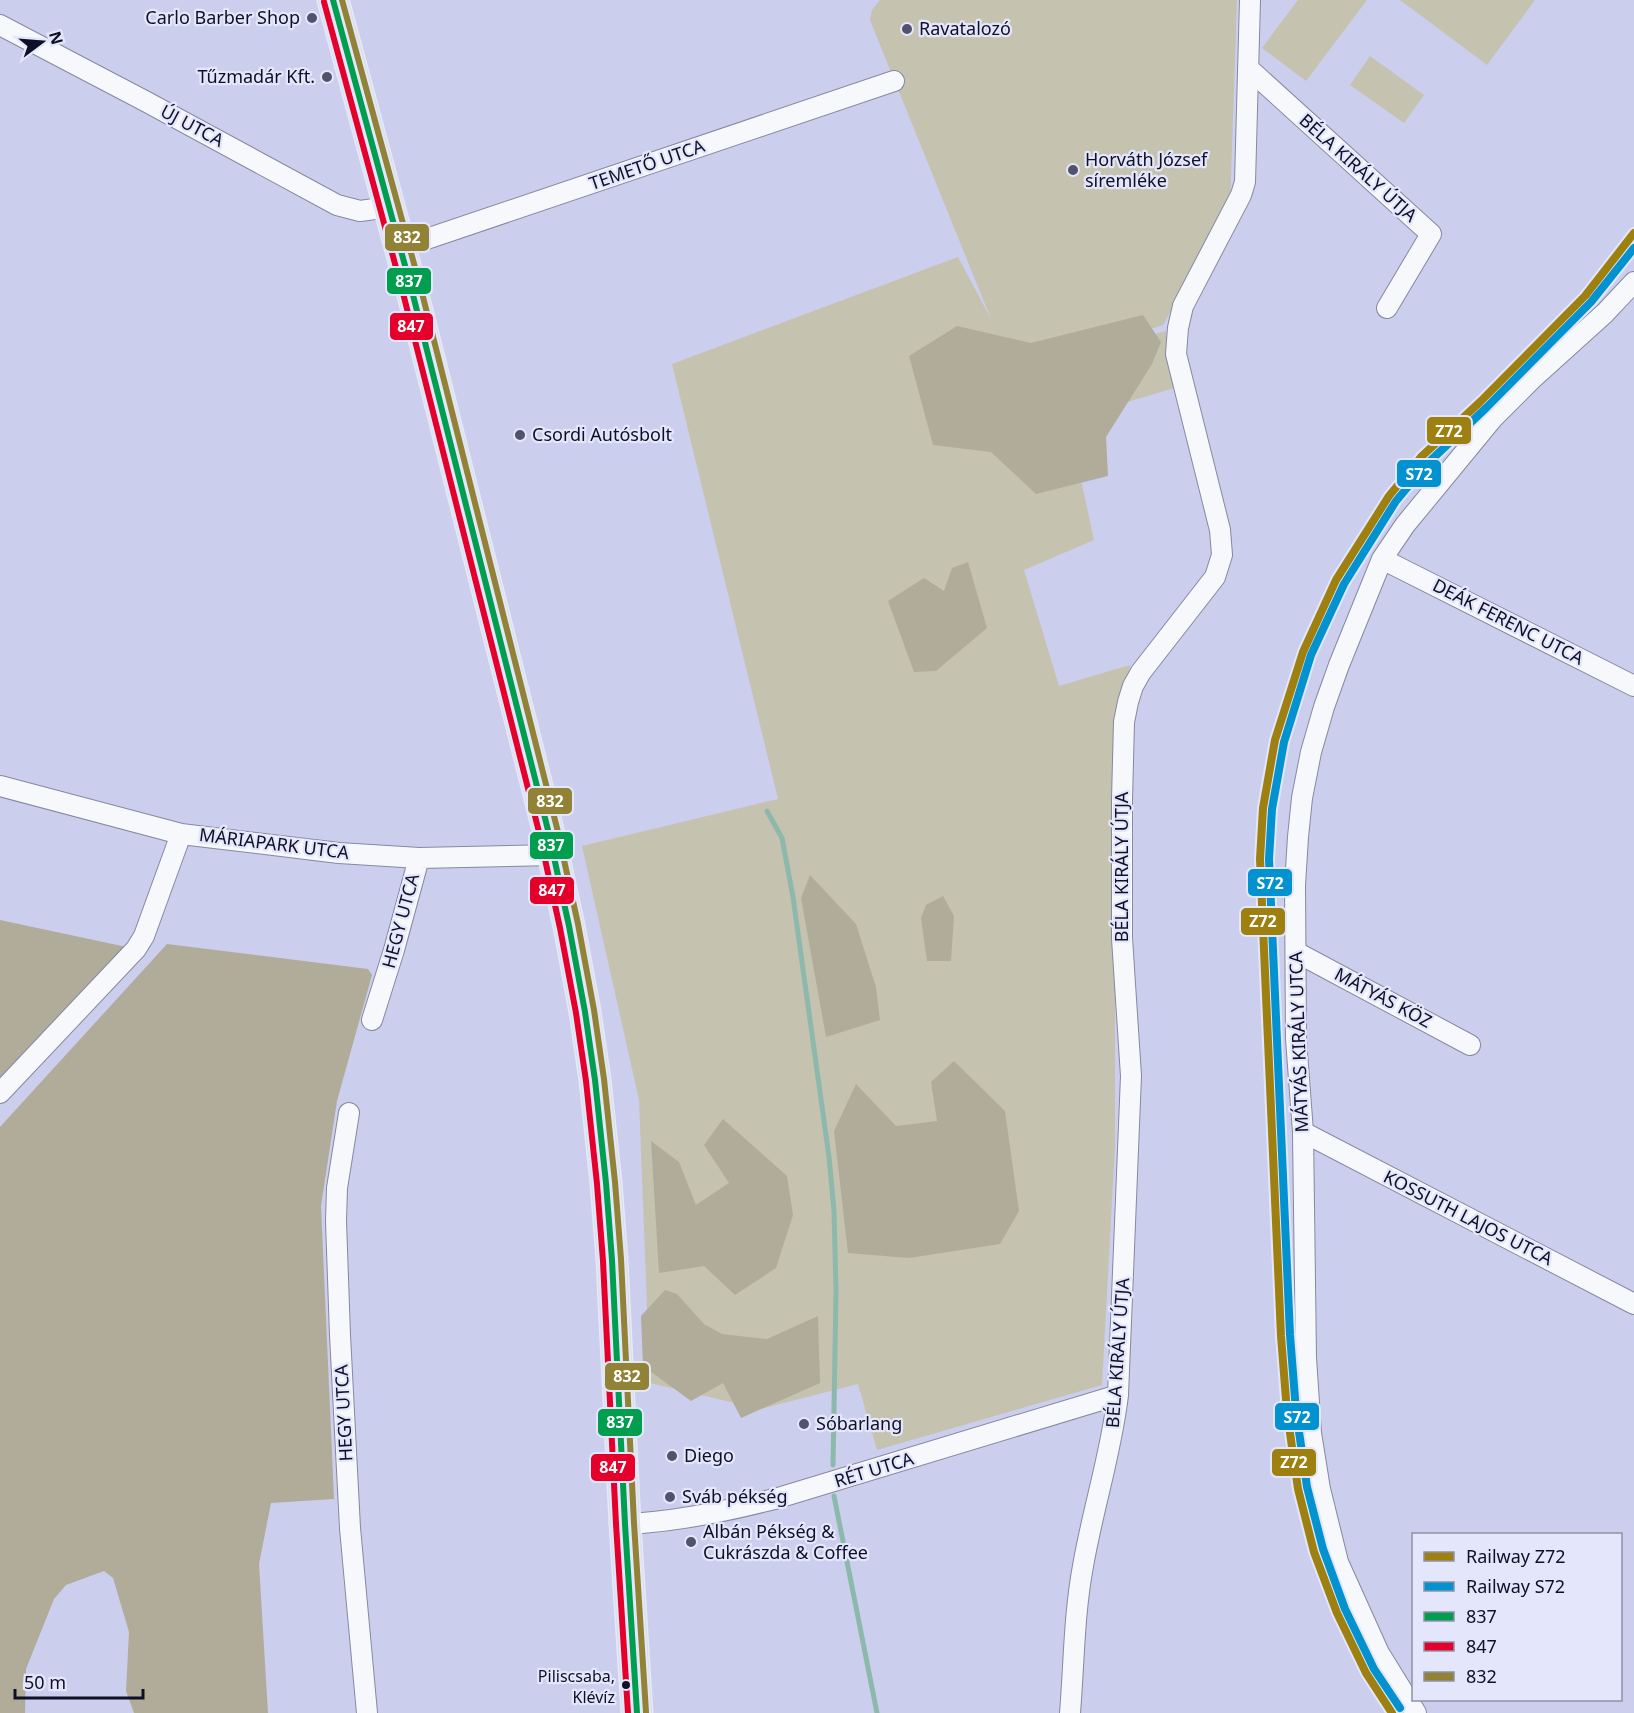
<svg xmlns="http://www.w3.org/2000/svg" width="1634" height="1713" font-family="'Noto Sans',sans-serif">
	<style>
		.green { fill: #c6c2b0 }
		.forest { fill: #b0ac99 }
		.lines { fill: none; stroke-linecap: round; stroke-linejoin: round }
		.stream { stroke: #8cb9ab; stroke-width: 5 }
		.street-casing { stroke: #8788a1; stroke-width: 22 }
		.primary-casing { stroke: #e8e9f7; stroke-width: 33 }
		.street { stroke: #f7f8fc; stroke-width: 20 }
		.primary { stroke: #d6dfe6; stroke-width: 30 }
		.bus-1-casing { stroke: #e4e7fc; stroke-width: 10 }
		.bus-2-casing { stroke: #e4e7fc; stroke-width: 10 }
		.bus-3-casing { stroke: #e4e7fc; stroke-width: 10 }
		.bus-1 { stroke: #019e4f; stroke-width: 6 }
		.bus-2 { stroke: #e4002b; stroke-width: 6 }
		.bus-3 { stroke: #918236; stroke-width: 6 }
		.rail-1-casing { stroke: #e4e7fc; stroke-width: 12 }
		.rail-2-casing { stroke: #e4e7fc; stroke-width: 12 }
		.rail-1 { stroke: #9e8010; stroke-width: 8 }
		.rail-2 { stroke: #0292d0; stroke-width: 8 }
		.poi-dot { fill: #51526c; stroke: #e4e7fc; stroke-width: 2 }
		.bus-dot { fill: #0f0f27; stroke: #e4e7fc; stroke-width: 2 }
		.labels { text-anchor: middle; stroke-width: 4.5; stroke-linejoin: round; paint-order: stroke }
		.bus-label { font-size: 16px; fill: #0f0f27; stroke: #e4e7fc; text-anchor: end }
		.poi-label { font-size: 18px; fill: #0f0f27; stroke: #e4e7fc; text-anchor: start }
		.street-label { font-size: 18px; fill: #0f0f27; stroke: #e4e7fc }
		.line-badge { stroke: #e4e7fc; stroke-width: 2 }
		.badge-label { font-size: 16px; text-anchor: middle; font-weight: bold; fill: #fff }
	</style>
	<rect width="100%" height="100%" fill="#ccceed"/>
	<!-- green -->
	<path class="green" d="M880 0H1237L1230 206 1163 325 1041 364 1166 331 1174 388 1068 420 1094 540 1024 570 1059 686 1130 665 1115 794V1146L1102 1385 877 1450 858 1384 760 1409 650 1383 639 1100 582 846 778 799 672 364 958 257 991 319 870 20 872 10Z
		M1298 0H1367L1306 81 1262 48Z
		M1400 0H1535L1487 65Z
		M1370 56 1424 95 1404 123 1350 85Z"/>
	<!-- forest -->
	<path class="forest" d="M1143 315 1161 342 1152 364 1106 437 1108 476 1036 494 991 452 933 445 909 356 957 326 1031 343Z
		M968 562 987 628 936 671 914 672 888 601 924 578 944 591 952 568Z
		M810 875 856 924 876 987 880 1020 826 1037 801 898Z
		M943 896 954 916 951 961H927L921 918 926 905Z
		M0 920 136 949 0 1093Z
		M167 944 368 969 372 975 337 1101 321 1206 334 1499 271 1503 259 1564 268 1713H134L126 1691 129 1632 113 1578 104 1571 66 1585 54 1599 26 1669 25 1713H0V1127Z
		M954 1061 1005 1111 1019 1211 1000 1244 909 1258 848 1253 834 1131 856 1084 896 1126 937 1121 931 1082Z
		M723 1119 787 1176 793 1215 776 1268 735 1295 704 1266 659 1273 651 1141 679 1162 696 1205 729 1183 704 1145Z
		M665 1290 677 1294 704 1324 722 1334 767 1339 818 1316 820 1383 741 1418 723 1383 691 1401 643 1366 641 1316Z"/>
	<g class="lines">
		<!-- stream -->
		<path class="stream" d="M767 811 782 838 793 897 829 1157 834 1211 836 1292 833 1465
			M834 1496 877 1713"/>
		<defs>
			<path id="street" d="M0 25 145 101 337 205 360 211 389 207
				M1248 68 1431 234 1387 308
				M400 248 894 81
				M1382 559 1634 686
				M0 786 181 834 339 853 419 858 554 855
				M1296 952 1470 1045
				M372 1020 394 950 419 858
				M0 1093 136 949 144 936 181 834
				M349 1113 337 1188 336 1221 340 1335 350 1528 367 1713
				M1303 1132 1634 1304
				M625 1524C677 1522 728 1511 778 1498L1118 1395
				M1070 1713C1074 1664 1074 1614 1083 1566 1093 1508 1111 1454 1118 1395L1131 1076 1122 938V800L1124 722 1128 702 1133 686 1141 672 1215 577 1222 555 1220 530 1176 354 1178 328 1183 306 1241 195 1245 182 1250 0
				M1416 1713 1379 1653 1338 1562 1320 1489 1311 1433 1306 1358 1303 1132 1296 1039 1295 885 1298 837 1302 798 1311 752 1324 707 1339 665 1382 559 1405 525 1493 418 1533 378 1605 313 1634 282"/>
			<path id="primary" d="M333 0 413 295 548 830 569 926 585 1012 595 1080 606 1183 612 1260 625 1524 637 1713"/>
		</defs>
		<!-- street casing -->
		<use href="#street" class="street-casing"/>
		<!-- primary casing -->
		<use href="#primary" class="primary-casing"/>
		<!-- street -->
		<use href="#street" class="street"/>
		<!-- primary -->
		<use href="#primary" class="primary"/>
		<defs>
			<path id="bus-1" d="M333 0 413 295 548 830 569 926 585 1012 595 1080 606 1183 612 1260 625 1524 637 1713"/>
			<path id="bus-2" d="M324 2 404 297 539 832 560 928 576 1013 586 1081 597 1184 603 1261 616 1524 628 1713"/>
			<path id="bus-3" d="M342 0 422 293 557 828 578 924 594 1010 604 1079 615 1182 621 1259 634 1523 646 1712"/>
		</defs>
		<!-- bus-1 casing -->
		<use href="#bus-1" class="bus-1-casing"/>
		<!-- bus-2 casing -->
		<use href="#bus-2" class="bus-2-casing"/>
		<!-- bus-3 casing -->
		<use href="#bus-3" class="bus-3-casing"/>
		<!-- bus-1 -->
		<use href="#bus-1" class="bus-1"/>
		<!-- bus-2 -->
		<use href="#bus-2" class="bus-2"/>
		<!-- bus-3 -->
		<use href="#bus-3" class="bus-3"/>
		<defs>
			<path id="rail-1" d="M1392 1713 1366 1673 1337 1613 1314 1552 1298 1489 1287 1412 1281 1336 1260 859 1263 808 1275 740 1303 652 1336 580 1389 496 1421 457 1480 402 1585 296 1634 233"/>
			<path id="rail-2" d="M1400 1708 1374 1669 1345 1609 1323 1549 1307 1487 1296 1411 1290 1335 1269 859 1272 809 1284 742 1311 655 1344 584 1396 501 1428 463 1486 408 1591 302 1634 248"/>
		</defs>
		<!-- rail-1 casing -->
		<use href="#rail-1" class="rail-1-casing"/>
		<!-- rail-2 casing -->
		<use href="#rail-2" class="rail-2-casing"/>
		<!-- rail-1 -->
		<use href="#rail-1" class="rail-1"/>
		<!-- rail-2 -->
		<use href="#rail-2" class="rail-2"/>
	</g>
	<!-- markers -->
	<g class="poi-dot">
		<circle cx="312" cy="18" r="6"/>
		<circle cx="907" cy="29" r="6"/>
		<circle cx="327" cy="77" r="6"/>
		<circle cx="1073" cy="170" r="6"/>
		<circle cx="520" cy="435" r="6"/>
		<circle cx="804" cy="1424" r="6"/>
		<circle cx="672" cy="1456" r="6"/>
		<circle cx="670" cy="1497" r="6"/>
		<circle cx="691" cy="1542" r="6"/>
	</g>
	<circle class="bus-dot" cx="626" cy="1685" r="5"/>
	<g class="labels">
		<!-- bus labels -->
		<g class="bus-label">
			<text x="615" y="1682">Piliscsaba,<tspan x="615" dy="21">Klévíz</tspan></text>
		</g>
		<!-- poi labels -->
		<g class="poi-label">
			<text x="300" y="24" text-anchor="end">Carlo Barber Shop</text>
			<text x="919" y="35">Ravatalozó</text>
			<text x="315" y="83" text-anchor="end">Tűzmadár Kft.</text>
			<text x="1085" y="166">Horváth József<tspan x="1085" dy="21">síremléke</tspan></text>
			<text x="532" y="441">Csordi Autósbolt</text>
			<text x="816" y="1430">Sóbarlang</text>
			<text x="684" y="1462">Diego</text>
			<text x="682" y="1503">Sváb pékség</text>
			<text x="703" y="1538">Albán Pékség &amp;<tspan x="703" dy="21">Cukrászda &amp; Coffee</tspan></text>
		</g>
		<!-- street labels -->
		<g class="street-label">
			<text transform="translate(192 126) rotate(28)" y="6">ÚJ UTCA</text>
			<text transform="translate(647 165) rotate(-19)" y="6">TEMETŐ UTCA</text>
			<text transform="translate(1358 168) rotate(42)" y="6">BÉLA KIRÁLY ÚTJA</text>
			<text transform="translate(1508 622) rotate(27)" y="6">DEÁK FERENC UTCA</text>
			<text transform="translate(274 844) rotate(7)" y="6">MÁRIAPARK UTCA</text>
			<text transform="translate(1122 867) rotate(-90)" y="6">BÉLA KIRÁLY ÚTJA</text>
			<text transform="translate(401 921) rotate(-75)" y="6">HEGY UTCA</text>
			<text transform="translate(1383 998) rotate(28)" y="6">MÁTYÁS KÖZ</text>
			<text transform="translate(1299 1042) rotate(-92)" y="6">MÁTYÁS KIRÁLY UTCA</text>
			<text transform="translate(1468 1218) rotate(27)" y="6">KOSSUTH LAJOS UTCA</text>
			<text transform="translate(1118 1353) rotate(-86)" y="6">BÉLA KIRÁLY ÚTJA</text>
			<text transform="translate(344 1413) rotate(-93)" y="6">HEGY UTCA</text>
			<text transform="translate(874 1470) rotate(-17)" y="6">RÉT UTCA</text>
		</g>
	</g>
	<g class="line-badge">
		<rect x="384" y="223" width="46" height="29" rx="6" fill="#918236"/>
		<rect x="386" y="267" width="46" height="28" rx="6" fill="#019e4f"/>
		<rect x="389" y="312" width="45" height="29" rx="6" fill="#e4002b"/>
		<rect x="1426" y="416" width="46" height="29" rx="6" fill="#9e8010"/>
		<rect x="1396" y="459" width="46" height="29" rx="6" fill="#0292d0"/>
		<rect x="527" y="787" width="46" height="28" rx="6" fill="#918236"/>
		<rect x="529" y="831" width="45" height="29" rx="6" fill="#019e4f"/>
		<rect x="1247" y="868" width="46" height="29" rx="6" fill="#0292d0"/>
		<rect x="529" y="876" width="46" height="29" rx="6" fill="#e4002b"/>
		<rect x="1240" y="907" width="46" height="29" rx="6" fill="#9e8010"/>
		<rect x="604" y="1362" width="46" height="29" rx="6" fill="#918236"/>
		<rect x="1274" y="1402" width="46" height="29" rx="6" fill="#0292d0"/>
		<rect x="597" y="1408" width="46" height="29" rx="6" fill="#019e4f"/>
		<rect x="1271" y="1448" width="46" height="29" rx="6" fill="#9e8010"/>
		<rect x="590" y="1453" width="46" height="29" rx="6" fill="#e4002b"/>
	</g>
	<g class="badge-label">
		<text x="407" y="243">832</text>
		<text x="409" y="287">837</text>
		<text x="411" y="332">847</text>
		<text x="1449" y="437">Z72</text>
		<text x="1419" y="480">S72</text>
		<text x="550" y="807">832</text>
		<text x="551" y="851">837</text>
		<text x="1270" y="889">S72</text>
		<text x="552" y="896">847</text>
		<text x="1263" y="927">Z72</text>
		<text x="627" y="1382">832</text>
		<text x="1297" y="1423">S72</text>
		<text x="620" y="1428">837</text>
		<text x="1294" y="1468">Z72</text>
		<text x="613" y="1473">847</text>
	</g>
	<!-- legend -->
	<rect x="1412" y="1533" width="210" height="168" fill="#e4e7fc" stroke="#8f91a7" stroke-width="1.5"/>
	<rect x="1424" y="1552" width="30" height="9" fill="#9e8010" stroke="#8f91a7" stroke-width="1.5"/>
	<text x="1466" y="1563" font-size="18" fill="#0f0f27">Railway Z72</text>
	<rect x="1424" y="1582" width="30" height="9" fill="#0292d0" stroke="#8f91a7" stroke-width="1.5"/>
	<text x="1466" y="1593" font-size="18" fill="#0f0f27">Railway S72</text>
	<rect x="1424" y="1612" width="30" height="9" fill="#019e4f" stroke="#8f91a7" stroke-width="1.5"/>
	<text x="1466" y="1623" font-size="18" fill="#0f0f27">837</text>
	<rect x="1424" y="1642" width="30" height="9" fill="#e4002b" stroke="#8f91a7" stroke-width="1.5"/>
	<text x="1466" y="1653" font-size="18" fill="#0f0f27">847</text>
	<rect x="1424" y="1672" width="30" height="9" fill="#918236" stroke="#8f91a7" stroke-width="1.5"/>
	<text x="1466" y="1683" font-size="18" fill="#0f0f27">832</text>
	<!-- north arrow -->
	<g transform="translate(42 42) rotate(74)" stroke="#e4e7fc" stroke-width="4.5" paint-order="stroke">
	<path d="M0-4.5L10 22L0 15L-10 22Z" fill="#0f0f27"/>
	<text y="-9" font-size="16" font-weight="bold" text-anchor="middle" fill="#0f0f27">N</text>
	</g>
	<!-- scale -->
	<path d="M15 1689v9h128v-9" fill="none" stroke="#0f0f27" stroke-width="3"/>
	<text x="24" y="1689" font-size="18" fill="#0f0f27" stroke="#e4e7fc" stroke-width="4.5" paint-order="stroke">50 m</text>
</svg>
